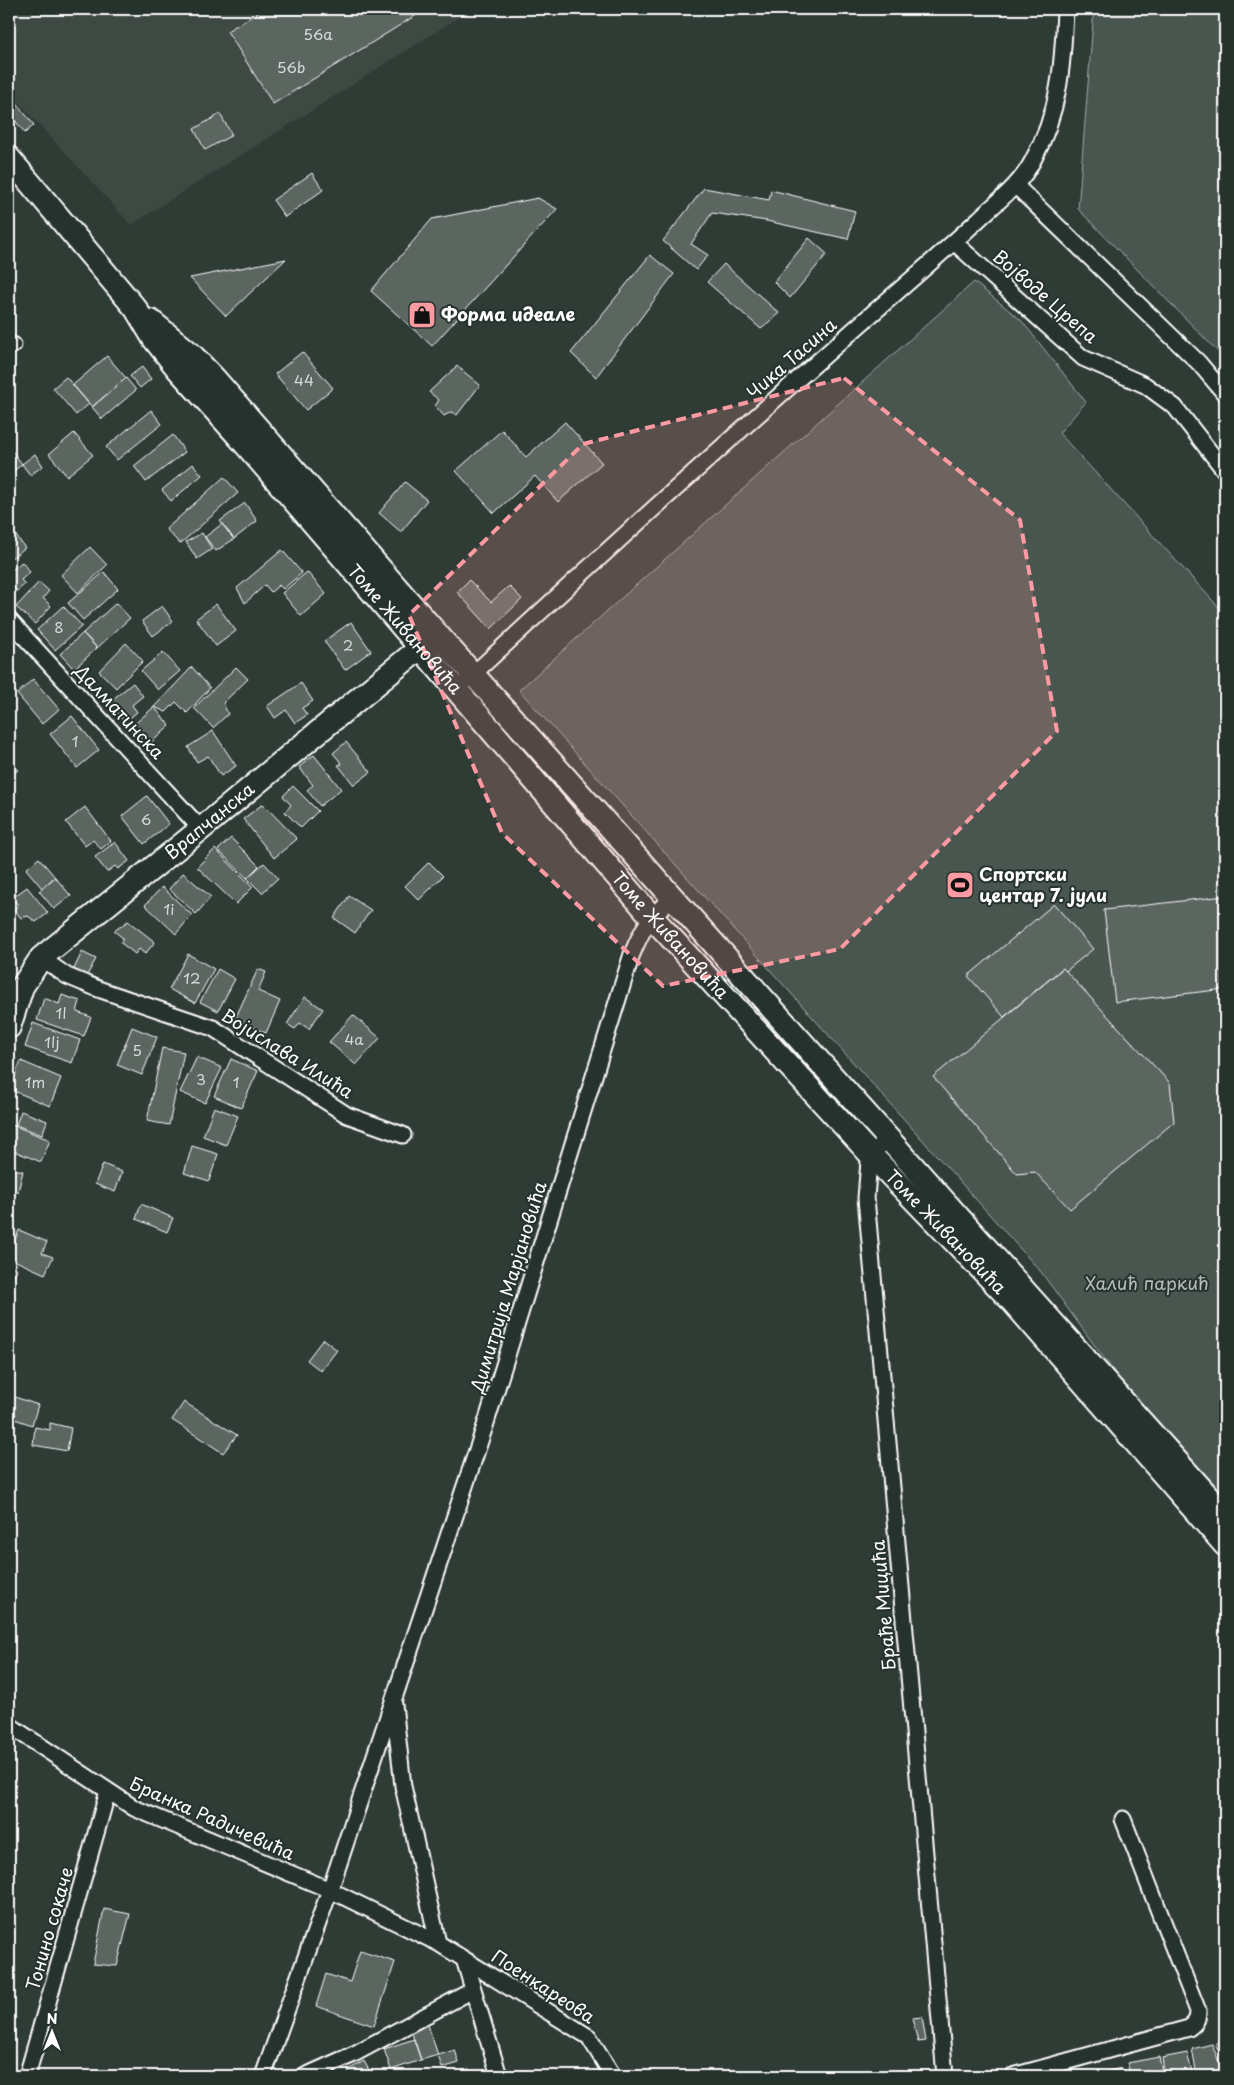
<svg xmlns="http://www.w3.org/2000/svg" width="1234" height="2085" font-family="'Playpen Sans',sans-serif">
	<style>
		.built { fill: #3c4842 }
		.green { fill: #4a544f; stroke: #a4aaa7 }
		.building { fill: #5b6661; stroke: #fff }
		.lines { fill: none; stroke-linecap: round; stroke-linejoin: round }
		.minor-casing { stroke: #fff; stroke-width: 19 }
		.secondary-casing { stroke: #fff; stroke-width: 26 }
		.minor { stroke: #26332d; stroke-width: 15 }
		.secondary { stroke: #26332d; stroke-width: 22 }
		.marked { fill: #ff9aa2; fill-opacity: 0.2; stroke: #ff9aa2; stroke-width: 4; stroke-dasharray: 10 6; stroke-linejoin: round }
		.labels { text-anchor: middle; stroke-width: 4; stroke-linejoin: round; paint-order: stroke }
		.number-label { font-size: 15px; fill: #d6d9d8 }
		.street-label { font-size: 18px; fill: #fff; stroke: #26332d }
		.poi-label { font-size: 18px; font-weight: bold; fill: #fff; stroke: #26332d; text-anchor: start }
		.park-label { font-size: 18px; fill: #b7bbb9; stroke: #26332d }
	</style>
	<rect width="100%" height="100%" fill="#2f3b35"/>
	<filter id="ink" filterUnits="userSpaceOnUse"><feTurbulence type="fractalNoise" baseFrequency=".02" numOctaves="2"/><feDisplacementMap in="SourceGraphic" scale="10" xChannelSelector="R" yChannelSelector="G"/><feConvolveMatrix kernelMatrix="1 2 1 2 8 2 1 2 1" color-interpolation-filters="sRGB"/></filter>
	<g filter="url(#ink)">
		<!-- built -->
		<path class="built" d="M9 9H472L131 225 9 92Z"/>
		<!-- green -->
		<path class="green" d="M1094 9H1225V359L1078 209Z
			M974 282 1021 320 1086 402 1059 433 1225 614V1490L1196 1484 1041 1272 519 690Z"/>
		<!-- building -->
		<path class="building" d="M264 9H426L273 104 227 31Z
			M14 100 34 125 25 133 9 113V104Z
			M220 114 232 135 205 150 194 129Z
			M312 173 323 190 285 217 273 200Z
			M704 188 769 200 771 190 855 211 848 239 767 221 712 213 691 244 708 255 696 270 663 241Z
			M538 198 557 209 432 346 371 291 432 219Z
			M809 238 827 254 790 298 774 282Z
			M650 255 674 274 596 377 571 353Z
			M286 259 226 316 190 278Z
			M724 264 779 313 761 329 707 282Z
			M302 352 333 388 306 410 275 374Z
			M107 356 126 378 92 407 73 385Z
			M457 366 480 385 457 415 451 412 444 416 435 406 439 400 429 392Z
			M142 367 151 379 140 388 130 376Z
			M66 377 89 404 76 415 53 388Z
			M126 378 136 390 102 419 92 407Z
			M151 410 162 424 117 460 106 447Z
			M565 422 602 463 558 502 535 476 494 513 456 471 502 430 526 457Z
			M74 433 93 455 67 476 49 454Z
			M173 435 185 452 146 482 134 466Z
			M9 447 22 464 9 475Z
			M35 454 43 466 30 475 22 464Z
			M193 464 202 475 171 501 162 490Z
			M224 477 238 493 180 544 166 529Z
			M405 482 427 500 401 532 379 513Z
			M245 503 257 521 234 539 220 521Z
			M222 524 234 539 216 551 205 537Z
			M9 526 25 548 10 559 9 557Z
			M202 533 212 549 197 559 186 542Z
			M90 547 107 565 78 593 61 575Z
			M282 550 302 573 283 589 279 585 271 592 265 585 245 603 237 588Z
			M22 562 30 572 21 580 25 584 17 591 13 587 9 591V572Z
			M104 572 118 589 83 620 68 603Z
			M307 572 326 594 301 616 282 593Z
			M469 580 491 602 509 586 522 599 491 629 457 592Z
			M39 582 49 591 43 598 51 606 35 624 16 607Z
			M116 603 130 618 97 648 83 633Z
			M216 604 236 631 216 646 196 619Z
			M63 606 82 626 55 650 37 630Z
			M162 606 173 621 153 636 142 621Z
			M351 622 371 651 345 670 324 641Z
			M83 633 97 648 74 669 60 654Z
			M126 643 143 661 116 688 99 671Z
			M163 652 180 671 158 690 141 671Z
			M192 667 210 688 187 713 176 702 166 712 154 707Z
			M236 667 248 679 223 703 228 714 213 728 194 708Z
			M33 679 59 709 42 724 17 694Z
			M133 683 143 696 132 705 137 712 125 722 108 703Z
			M301 683 313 701 302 708 307 715 295 723 286 710 275 718 267 706Z
			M154 707 170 726 146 747 130 728Z
			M72 716 99 750 77 768 50 734Z
			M213 731 236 766 221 776 208 756 197 762 188 747Z
			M346 742 371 772 354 785 338 765 342 764 333 753Z
			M314 755 341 789 320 806 307 790 313 785 299 767Z
			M9 759 18 770 9 778Z
			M293 786 318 811 301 828 285 812 291 805 283 796Z
			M147 796 169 824 144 844 122 816Z
			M263 804 297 839 274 858 243 819Z
			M85 807 111 841 101 849 93 840 85 846 66 822Z
			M231 838 259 866 247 878 218 850Z
			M115 842 129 861 118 869 115 866 107 872 95 857Z
			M215 849 253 887 236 904 197 867Z
			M39 858 55 877 42 888 26 869Z
			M429 862 443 876 419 900 405 886Z
			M264 863 278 878 262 893 247 878Z
			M183 873 211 897 196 914 169 889Z
			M55 877 71 896 54 909 39 891Z
			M27 887 48 913 36 922 28 916 21 918 14 909 18 905 12 898Z
			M162 887 192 915 176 934 145 905Z
			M349 896 371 910 355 933 334 918Z
			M1225 896V989L1115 1002 1104 910Z
			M1054 904 1093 949 1066 971 1063 968 1004 1017 968 976Z
			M128 921 155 942 145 954 139 949 135 954 121 943 123 938 114 931Z
			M9 938 14 944 9 949Z
			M82 952 96 959 86 977 73 971Z
			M188 954 214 969 195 1003 169 989Z
			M1063 968 1170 1083 1174 1122 1070 1209 1035 1172 1017 1174 933 1077Z
			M218 969 235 979 218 1011 200 1002Z
			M258 969 266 972 258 991 280 1001 266 1033 235 1019Z
			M62 995 80 1001 77 1012 91 1017 84 1036 37 1020 44 998 59 1004Z
			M305 997 323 1009 309 1029 300 1023 295 1029 287 1024Z
			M353 1015 380 1038 356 1065 329 1042Z
			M33 1023 80 1040 72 1063 25 1047Z
			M132 1027 157 1037 142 1075 117 1065Z
			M162 1048 184 1052 169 1125 147 1121Z
			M197 1057 222 1068 205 1103 180 1092Z
			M231 1059 258 1071 241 1108 214 1096Z
			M21 1061 61 1078 50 1106 9 1089Z
			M214 1107 238 1116 226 1145 203 1136Z
			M21 1111 47 1121 42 1135 16 1125Z
			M10 1124 50 1140 41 1162 9 1149Z
			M192 1146 218 1154 209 1181 184 1173Z
			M103 1164 122 1172 115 1192 95 1184Z
			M9 1168 23 1171 18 1192 9 1190Z
			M141 1204 173 1218 167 1232 136 1219Z
			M19 1230 47 1242 42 1253 53 1257 45 1274 9 1258V1254Z
			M9 1265 17 1269 9 1288Z
			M323 1339 337 1350 321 1371 307 1360Z
			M9 1369 16 1372 9 1389Z
			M12 1396 38 1405 32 1425 9 1417V1407Z
			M184 1402 237 1435 223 1453 172 1420Z
			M50 1423 71 1428 67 1451 33 1445 35 1427 50 1430Z
			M104 1909 130 1914 117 1966 93 1964Z
			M360 1951 395 1962 374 2026 316 2006 326 1974 350 1982Z
			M922 2017 926 2041 918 2042 912 2018Z
			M428 2025 438 2055 421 2060 411 2031Z
			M414 2039 421 2060 391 2070 384 2049Z
			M1225 2040V2063L1215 2044Z
			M1212 2044 1223 2072 1208 2076H1197L1192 2049Z
			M455 2050 459 2063 442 2068 438 2055Z
			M1187 2053 1193 2076H1165L1162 2058Z
			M1159 2057 1163 2076H1131L1127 2063Z
			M364 2061 372 2076H351L348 2070Z
			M1121 2068 1124 2076H1096L1095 2075Z
			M469 2069 471 2076H448Z"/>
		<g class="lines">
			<defs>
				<path id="minor" d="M1015 185 1199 363 1225 394
					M954 242 1083 358 1145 385 1175 407 1225 471
					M9 347 13 345
					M9 620 201 829
					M467 680C595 561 725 443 857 327 898 291 939 256 979 219 997 202 1020 185 1032 162 1060 112 1063 64 1065 9
					M41 958 67 976 101 990 213 1028 347 1115 403 1135
					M888 1138 871 1155 869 1161 866 1198 945 2076
					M394 1704 403 1786 438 1943
					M9 1725 134 1808 330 1890 438 1943 589 2037 613 2076
					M464 1959 499 2076
					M27 2076 108 1791
					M263 2076 330 1890 485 1426 632 954C644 925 649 918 673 897
					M305 2076 354 2054 473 1990
					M1013 2076 1189 2028C1196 2023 1198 2019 1198 2011L1123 1819"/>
				<g id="secondary">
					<path id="s1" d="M9 158 136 309 154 339 177 368 240 438 651 916 871 1155 1012 1301 1225 1545"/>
					<path d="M151 321 191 354 214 378 445 643 1225 1515"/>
					<path id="s2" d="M9 1027 22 987 41 958 201 829 432 638"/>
				</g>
			</defs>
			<!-- minor casing -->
			<use href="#minor" class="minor-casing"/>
			<!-- secondary casing -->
			<use href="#secondary" class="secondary-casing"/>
			<!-- minor -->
			<use href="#minor" class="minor"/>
			<!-- secondary -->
			<use href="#secondary" class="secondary"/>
		</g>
	</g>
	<!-- marked area -->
	<path class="marked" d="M844 378 1020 520 1057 731 840 949 663 986 502 833 409 615 583 444Z"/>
	<!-- icons -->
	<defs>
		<symbol id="shop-square" viewBox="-11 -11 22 22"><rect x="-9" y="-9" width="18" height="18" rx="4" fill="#ff9aa2" stroke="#26332d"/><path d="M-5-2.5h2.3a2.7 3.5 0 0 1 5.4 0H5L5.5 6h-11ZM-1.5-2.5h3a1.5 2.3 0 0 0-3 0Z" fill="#111"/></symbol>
		<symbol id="stadium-square" viewBox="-11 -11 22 22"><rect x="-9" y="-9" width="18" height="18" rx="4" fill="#ff9aa2" stroke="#26332d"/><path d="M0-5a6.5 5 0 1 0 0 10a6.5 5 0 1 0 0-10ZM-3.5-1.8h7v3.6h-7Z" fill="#111"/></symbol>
	</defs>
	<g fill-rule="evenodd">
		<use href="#shop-square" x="406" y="299" width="32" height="32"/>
		<use href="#stadium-square" x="944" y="869" width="32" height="32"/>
	</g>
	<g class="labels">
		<!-- number labels -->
		<g class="number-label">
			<text x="318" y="40">56a</text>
			<text x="291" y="73">56b</text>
			<text x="304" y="386">44</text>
			<text x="59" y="633">8</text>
			<text x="348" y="651">2</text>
			<text x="75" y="747">1</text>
			<text x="146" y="825">6</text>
			<text x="169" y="915">1i</text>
			<text x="192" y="984">12</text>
			<text x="61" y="1019">1l</text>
			<text x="354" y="1045">4a</text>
			<text x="52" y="1048">1lj</text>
			<text x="137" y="1056">5</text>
			<text x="201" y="1085">3</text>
			<text x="35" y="1088">1m</text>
			<text x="236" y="1088">1</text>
		</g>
		<!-- street labels -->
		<g class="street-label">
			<text transform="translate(1045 297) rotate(41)" y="6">Војводе Црепа</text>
			<text transform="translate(792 359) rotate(-41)" y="6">Чика Тасина</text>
			<text dy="6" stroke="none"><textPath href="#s1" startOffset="616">Томе Живановића</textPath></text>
			<text transform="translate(119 712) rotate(47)" y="6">Далматинска</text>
			<text dy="6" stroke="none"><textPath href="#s2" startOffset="294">Врапчанска</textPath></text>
			<text dy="6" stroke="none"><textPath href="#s1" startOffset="1021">Томе Живановића</textPath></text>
			<text transform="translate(287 1054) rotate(32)" y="6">Војислава Илића</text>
			<text dy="6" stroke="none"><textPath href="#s1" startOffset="1426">Томе Живановића</textPath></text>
			<text transform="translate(509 1287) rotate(-73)" y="6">Димитрија Марјановића</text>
			<text transform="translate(884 1605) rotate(-95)" y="6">Браће Мицића</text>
			<text transform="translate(212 1819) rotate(24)" y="6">Бранка Радичевића</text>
			<text transform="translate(50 1929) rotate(-74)" y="6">Тонино сокаче</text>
			<text transform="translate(543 1987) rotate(33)" y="6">Поенкареова</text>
		</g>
		<!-- poi labels -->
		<g class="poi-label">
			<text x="441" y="321">Форма идеале</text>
			<text x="979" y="881">Спортски<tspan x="979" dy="21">центар 7. јули</tspan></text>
		</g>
		<!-- park labels -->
		<g class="park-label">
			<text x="1147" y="1290">Халић паркић</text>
		</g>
	</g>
	<!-- margin -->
	<rect width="1234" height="2085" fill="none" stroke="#26332d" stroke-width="30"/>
	<rect x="15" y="15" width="1204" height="2055" fill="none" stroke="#fff" stroke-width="2" filter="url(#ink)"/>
	<!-- north arrow -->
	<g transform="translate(52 2032)" stroke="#26332d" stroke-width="4" paint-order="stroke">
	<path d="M0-4L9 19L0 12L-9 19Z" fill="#ffffff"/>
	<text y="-8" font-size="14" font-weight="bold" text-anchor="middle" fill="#ffffff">N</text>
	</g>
</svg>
